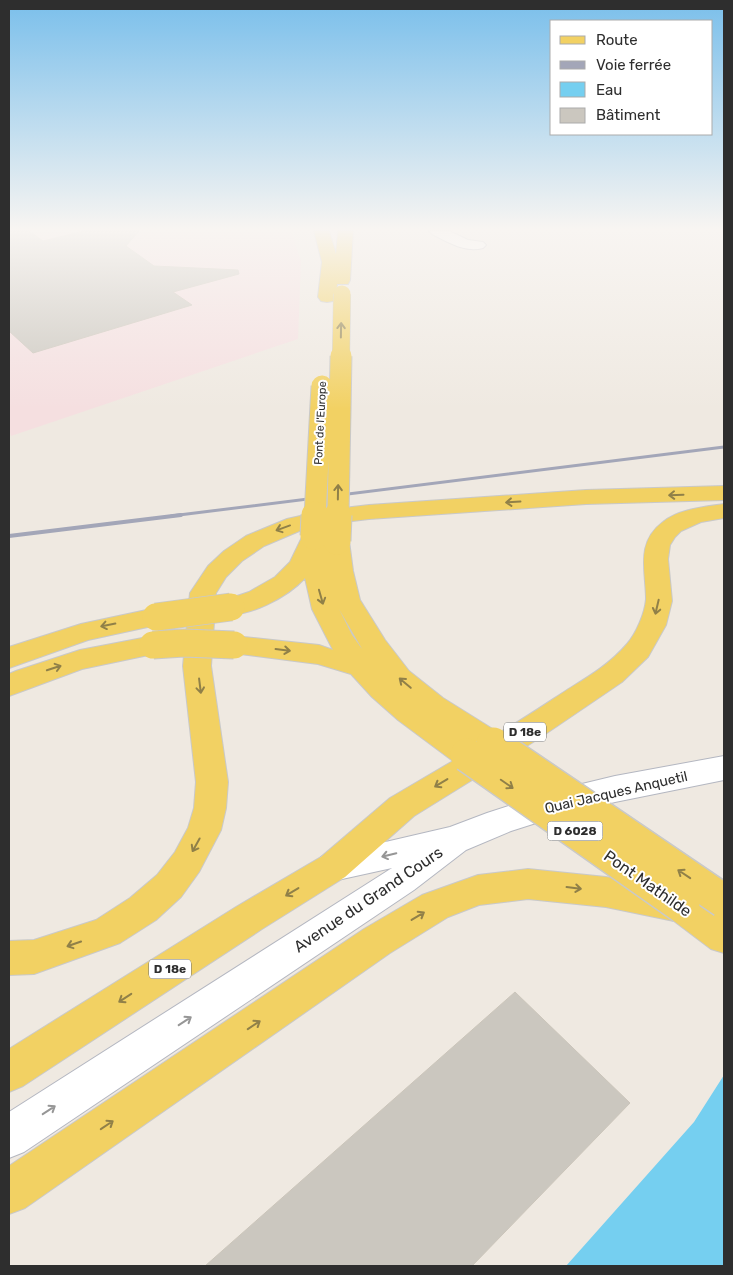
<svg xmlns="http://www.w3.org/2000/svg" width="733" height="1275" font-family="Rubik,sans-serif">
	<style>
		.medical { fill: #f5dfe0 }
		.water { fill: #75cff0 }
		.building { fill: #cbc7bf; stroke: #cbc5ba }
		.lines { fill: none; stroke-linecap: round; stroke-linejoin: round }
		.street-casing { stroke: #b4b7c1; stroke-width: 2 }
		.secondary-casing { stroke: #b4b7c1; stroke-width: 2 }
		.primary-casing { stroke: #c9c9c9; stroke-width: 2 }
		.street { fill: #fff; fill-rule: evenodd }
		.secondary { fill: #fff; fill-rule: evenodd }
		.primary { fill: #f2d163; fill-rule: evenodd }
		.rail-far1 { stroke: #a3a6b8; stroke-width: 3 }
		.rail { stroke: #a3a6b8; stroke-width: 4 }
		.primary-bridge-far3-casing { stroke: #c9c9c9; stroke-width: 18; stroke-linecap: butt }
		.primary-bridge-far2-casing { stroke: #c9c9c9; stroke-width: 23; stroke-linecap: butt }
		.primary-bridge-far1-casing { stroke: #c9c9c9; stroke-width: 29; stroke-linecap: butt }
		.primary-bridge-casing { stroke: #c9c9c9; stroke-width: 36; stroke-linecap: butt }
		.primary-bridge-far3 { stroke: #f2d163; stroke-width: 17 }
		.primary-bridge-far2 { stroke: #f2d163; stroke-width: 21 }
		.primary-bridge-far1 { stroke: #f2d163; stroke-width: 27 }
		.primary-bridge { stroke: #f2d163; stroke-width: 33 }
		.oneway { stroke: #908048 }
		.oneway2 { stroke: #969696 }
		.labels { text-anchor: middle; stroke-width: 4; stroke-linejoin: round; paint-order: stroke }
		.far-street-label { font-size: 11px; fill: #2e2e2e; stroke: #fff }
		.shield { fill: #fff; stroke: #6d6d6d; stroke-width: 1 }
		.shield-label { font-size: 12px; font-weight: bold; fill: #2e2e2e }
		.street-label { font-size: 14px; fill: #2e2e2e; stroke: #fff }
		.near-street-label { font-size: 16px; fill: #2e2e2e; stroke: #fff }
	</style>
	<rect width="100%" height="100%" fill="#efe9e1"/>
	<!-- medical -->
	<path class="medical" d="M9 231H291L301 261 298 339 11 436 9 430Z"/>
	<!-- water -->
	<path class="water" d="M724 1075V1266H566L694 1122Z"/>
	<!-- building -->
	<path class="building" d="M9 231H29L43 241 84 231H139L126 246 154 266 238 270 239 274 173 292 192 305 33 353 9 331Z
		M515 992 630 1103 472 1266H205Z"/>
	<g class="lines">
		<defs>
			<path id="street" d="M429 231H449L468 240 483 242 486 245 483 248C465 253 448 242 432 234Z"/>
			<path id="secondary" d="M724 756V780L615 802 558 816 511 831 466 850 414 890 24 1152 9 1158V1112L392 868 333 881 321 877 316 867 321 857 450 827 487 813 557 790 615 776Z"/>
			<path id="primary" d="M314 231H329L336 254 338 231H353L350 280 348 284H337L336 297 333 301 327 302 321 301 318 297 322 262Z
				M724 486V500L586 504 369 519 327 524 304 529 264 546 242 561 226 577 216 593 211 666 228 782 226 808 221 830 199 872 181 897 156 920 120 943 34 974 9 975V941L34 940 96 920 130 898 157 875 175 852 188 828 194 808 196 782 183 666 190 593 208 566 224 551 246 536 287 519 327 510 369 505 586 490Z
				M724 504V518L701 522 681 531 675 537 670 545 668 559 672 601 666 625 648 657 622 682 538 739 414 816 345 877 262 929 23 1086 9 1092V1049L236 907 321 857 390 798 453 761 398 720 372 697 351 674 318 664 224 652 220 645 224 638 234 636 319 645 333 650 312 609 305 578C289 596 246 620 222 613L218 607 222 601 249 592 275 577 290 562 305 531 314 529 323 531 326 539 328 536 337 534 346 536 349 541 353 571 360 600 385 640 409 671 443 698 499 733C522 720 544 705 567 690 588 677 610 664 627 644 636 634 645 613 646 599 646 571 635 543 663 522 679 509 704 507 724 504ZM339 609 361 647 362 649 352 635Z
				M156 608 166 611 169 617 166 623 88 640 9 668V647L81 624Z
				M153 636 163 638 167 645 163 652 82 669 9 696V674L16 671 80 650Z
				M528 869 606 877 683 891 696 896 724 916V953L711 949 674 921 606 907 528 899 479 905 448 917 390 953 25 1208 9 1214V1166L364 929 422 895 478 875Z"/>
		</defs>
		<!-- street casing -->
		<use href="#street" class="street-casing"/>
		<!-- secondary casing -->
		<use href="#secondary" class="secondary-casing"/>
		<!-- primary casing -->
		<use href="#primary" class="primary-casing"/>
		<!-- street -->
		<use href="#street" class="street"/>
		<!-- secondary -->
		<use href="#secondary" class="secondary"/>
		<!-- primary -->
		<use href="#primary" class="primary"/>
		<!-- rail-far1 -->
		<path class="rail-far1" d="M171 516 724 447"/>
		<!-- rail -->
		<path class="rail" d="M9 536 181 515"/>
		<defs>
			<path id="primary-bridge-far3" d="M341 358 342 294"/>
			<path id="primary-bridge-far2" d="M315 516 322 386
				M338 516 341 356"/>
			<path id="primary-bridge-far1" d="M314 536 315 515
				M337 541 338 515
				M156 617 231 607
				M153 645 184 643 234 645"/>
			<path id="primary-bridge" d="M493 744 724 901
				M467 755 683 907"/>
		</defs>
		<!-- primary-bridge-far3 casing -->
		<use href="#primary-bridge-far3" class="primary-bridge-far3-casing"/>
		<!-- primary-bridge-far2 casing -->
		<use href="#primary-bridge-far2" class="primary-bridge-far2-casing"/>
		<!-- primary-bridge-far1 casing -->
		<use href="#primary-bridge-far1" class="primary-bridge-far1-casing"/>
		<!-- primary-bridge casing -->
		<use href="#primary-bridge" class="primary-bridge-casing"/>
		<!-- primary-bridge-far3 -->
		<use href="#primary-bridge-far3" class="primary-bridge-far3"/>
		<!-- primary-bridge-far2 -->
		<use href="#primary-bridge-far2" class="primary-bridge-far2"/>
		<!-- primary-bridge-far1 -->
		<use href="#primary-bridge-far1" class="primary-bridge-far1"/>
		<!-- primary-bridge -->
		<use href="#primary-bridge" class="primary-bridge"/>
	</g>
	<!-- one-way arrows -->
	<defs><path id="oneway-shaft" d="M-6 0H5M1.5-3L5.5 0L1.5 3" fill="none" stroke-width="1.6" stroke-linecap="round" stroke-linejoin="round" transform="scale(1.25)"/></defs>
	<g class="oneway">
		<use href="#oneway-shaft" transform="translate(341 330) rotate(-89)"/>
		<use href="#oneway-shaft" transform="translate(338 492) rotate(-89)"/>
		<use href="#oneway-shaft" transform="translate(676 495) rotate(178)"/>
		<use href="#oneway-shaft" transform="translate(513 502) rotate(176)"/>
		<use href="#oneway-shaft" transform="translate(283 528) rotate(160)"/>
		<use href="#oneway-shaft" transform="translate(321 597) rotate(74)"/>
		<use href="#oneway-shaft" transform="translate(657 607) rotate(103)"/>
		<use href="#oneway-shaft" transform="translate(108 625) rotate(169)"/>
		<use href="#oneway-shaft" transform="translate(283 650) rotate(7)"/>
		<use href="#oneway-shaft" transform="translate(54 668) rotate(-18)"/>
		<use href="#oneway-shaft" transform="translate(405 683) rotate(-140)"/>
		<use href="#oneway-shaft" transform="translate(200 686) rotate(83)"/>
		<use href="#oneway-shaft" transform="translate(441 783) rotate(149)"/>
		<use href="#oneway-shaft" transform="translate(507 784) rotate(35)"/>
		<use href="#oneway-shaft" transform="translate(196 845) rotate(119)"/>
		<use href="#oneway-shaft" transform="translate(684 874) rotate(-146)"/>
		<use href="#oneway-shaft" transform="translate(574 888) rotate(7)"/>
		<use href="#oneway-shaft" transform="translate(292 892) rotate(149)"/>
		<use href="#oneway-shaft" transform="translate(418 916) rotate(-31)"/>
		<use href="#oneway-shaft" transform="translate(74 944) rotate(161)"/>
		<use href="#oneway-shaft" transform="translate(125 998) rotate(147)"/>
		<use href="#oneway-shaft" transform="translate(254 1025) rotate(-34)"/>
		<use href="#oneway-shaft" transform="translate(107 1125) rotate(-34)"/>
	</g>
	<g class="oneway2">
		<use href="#oneway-shaft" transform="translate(389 855) rotate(167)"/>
		<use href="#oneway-shaft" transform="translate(185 1021) rotate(-33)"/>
		<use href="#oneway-shaft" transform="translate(49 1110) rotate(-33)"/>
	</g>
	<!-- sky -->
	<linearGradient id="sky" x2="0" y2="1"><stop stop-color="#7abfeb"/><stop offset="0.56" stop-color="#f8f5f2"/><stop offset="1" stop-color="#f8f5f2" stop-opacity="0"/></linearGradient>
	<rect width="733" height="409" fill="url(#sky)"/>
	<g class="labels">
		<!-- far-street labels -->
		<g class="far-street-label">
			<text transform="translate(320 423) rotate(-87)" y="4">Pont de l'Europe</text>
		</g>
		<!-- shield labels -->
		<g class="shield">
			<rect x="504" y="722.5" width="42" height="19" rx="4"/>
			<rect x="547.5" y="821.5" width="55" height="19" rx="4"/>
			<rect x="149" y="959.5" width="42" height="19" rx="4"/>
		</g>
		<g class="shield-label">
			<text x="525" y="736">D 18e</text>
			<text x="575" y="835">D 6028</text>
			<text x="170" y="973">D 18e</text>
		</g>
		<!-- street labels -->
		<g class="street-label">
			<text transform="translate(616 792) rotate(-13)" y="5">Quai Jacques Anquetil</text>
		</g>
		<!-- near-street labels -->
		<g class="near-street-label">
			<text transform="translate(648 883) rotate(35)" y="6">Pont Mathilde</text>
			<text transform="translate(368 899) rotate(-34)" y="6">Avenue du Grand Cours</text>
		</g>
	</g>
	<!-- border -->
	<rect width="733" height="1275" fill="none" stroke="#2e2e2e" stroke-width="20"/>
	<!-- legend -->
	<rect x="550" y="20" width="162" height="115" fill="#ffffff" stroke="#ababab"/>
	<rect x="560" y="36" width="25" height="8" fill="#f2d163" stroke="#ababab"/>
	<text x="596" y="45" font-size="15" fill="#2e2e2e">Route</text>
	<rect x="560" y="61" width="25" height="8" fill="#a3a6b8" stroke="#ababab"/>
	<text x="596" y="70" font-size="15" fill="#2e2e2e">Voie ferrée</text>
	<rect x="560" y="82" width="25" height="15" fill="#75cff0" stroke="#ababab"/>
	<text x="596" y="95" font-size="15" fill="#2e2e2e">Eau</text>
	<rect x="560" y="108" width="25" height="15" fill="#cbc7bf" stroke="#ababab"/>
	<text x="596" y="120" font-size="15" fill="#2e2e2e">Bâtiment</text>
</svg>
